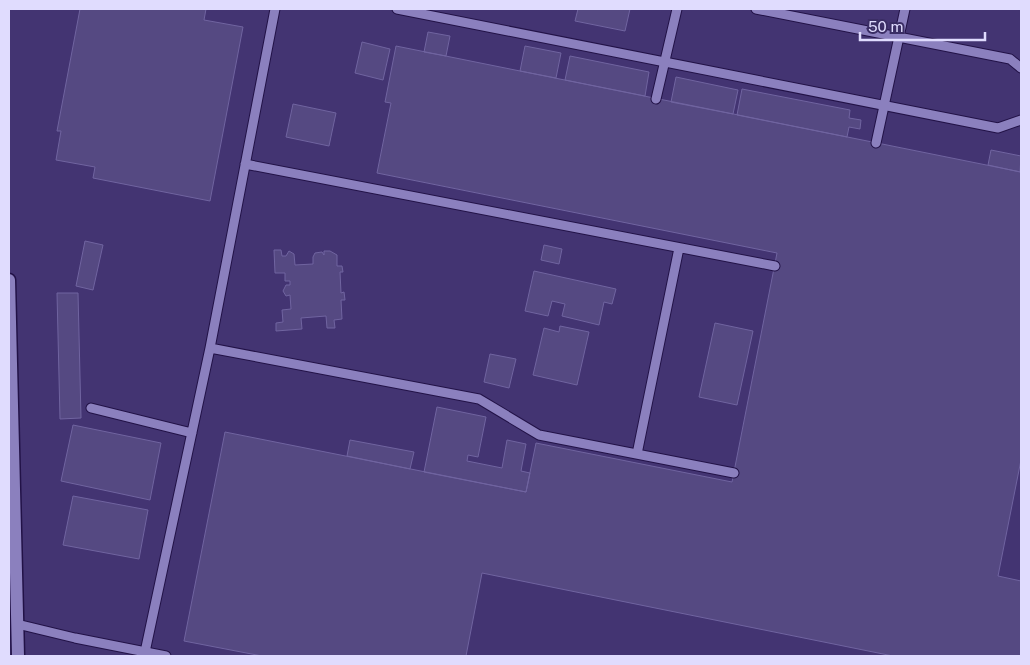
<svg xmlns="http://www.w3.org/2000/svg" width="1030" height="665" font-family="'Public Sans',sans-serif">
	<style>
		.built { fill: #433472 }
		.building { fill: #554982; stroke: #7064a0 }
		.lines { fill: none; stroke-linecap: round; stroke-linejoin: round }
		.service-casing { stroke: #221247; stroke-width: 11 }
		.tertiary-casing { stroke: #221247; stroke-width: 15 }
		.service { stroke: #8b80be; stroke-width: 9 }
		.tertiary { stroke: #8b80be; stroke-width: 12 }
	</style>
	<rect width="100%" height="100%" fill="#3a2d64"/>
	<!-- built -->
	<path class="built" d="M9 9H1021V656H9Z"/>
	<!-- building -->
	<path class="building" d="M80 9H206L204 20 243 27 210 201 93 178 95 167 56 160 61 131H57Z
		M578 9H630L625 31 575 21Z
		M428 32 450 36 446 56 424 52Z
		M362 42 390 49 383 80 355 73Z
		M396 46 1021 172V460L998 576 1021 581V656H893L482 573 466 656H262L184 641 225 432 526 492 536 443 732 482 777 253 377 173 391 103 385 102Z
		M525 46 561 53 556 78 520 71Z
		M570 56 649 72 645 96 565 80Z
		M676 77 738 90 733 114 671 102Z
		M742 89 850 110 849 118 861 120 860 129 849 127 847 137 737 115Z
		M293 104 336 113 329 146 286 137Z
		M991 150 1021 156 1020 172 988 165Z
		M85 241 103 245 93 290 76 286Z
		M544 245 562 249 559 264 541 260Z
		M274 250H281L282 256H286L289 251 294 254 295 265 313 264V257L315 253 322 252 324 255V251H330L337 255V266H342L343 272H340L341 293 344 292 345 300H341L342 319 334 320 335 328H327L326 316 301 318 302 329 276 331V323L283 322 282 310 291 309 290 295 286 296 283 291 286 285H290V281H285V273H275Z
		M534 271 616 289 612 304 604 302 599 325 562 316 565 304 552 301 548 316 525 311Z
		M57 293H78L81 418 60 419Z
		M715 323 753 331 737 405 699 397Z
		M560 326 589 332 577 385 533 375 544 328 559 332Z
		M490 354 516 359 509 388 484 382Z
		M437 407 486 417 478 457 468 455 467 461 502 468 507 440 526 444 521 471 530 473 526 492 424 472Z
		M73 425 161 443 150 500 61 481Z
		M350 440 414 452 410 469 347 456Z
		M73 496 148 510 139 559 63 545Z"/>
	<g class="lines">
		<defs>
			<path id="service" d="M397 9 998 128 1021 120
				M756 9 1010 59 1021 68
				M656 99 677 9
				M876 143 905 9
				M245 164 775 266
				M210 348 479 399 539 435 734 473
				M91 408 192 433
				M637 454 679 248
				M17 624 75 638 166 656
				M145 652 210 348 275 9"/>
			<path id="tertiary" d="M9 280 18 656"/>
		</defs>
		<!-- service casing -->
		<use href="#service" class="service-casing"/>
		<!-- tertiary casing -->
		<use href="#tertiary" class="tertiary-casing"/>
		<!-- service -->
		<use href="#service" class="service"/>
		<!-- tertiary -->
		<use href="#tertiary" class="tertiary"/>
	</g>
	<!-- border -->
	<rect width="1030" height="665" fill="none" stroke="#e0dcfe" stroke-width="20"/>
	<!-- scale -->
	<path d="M860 32v8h125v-8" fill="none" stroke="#e0dcfe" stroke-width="2.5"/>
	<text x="868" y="32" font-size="15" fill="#e0dcfe" stroke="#3a2d64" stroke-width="4" paint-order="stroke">50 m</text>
</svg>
